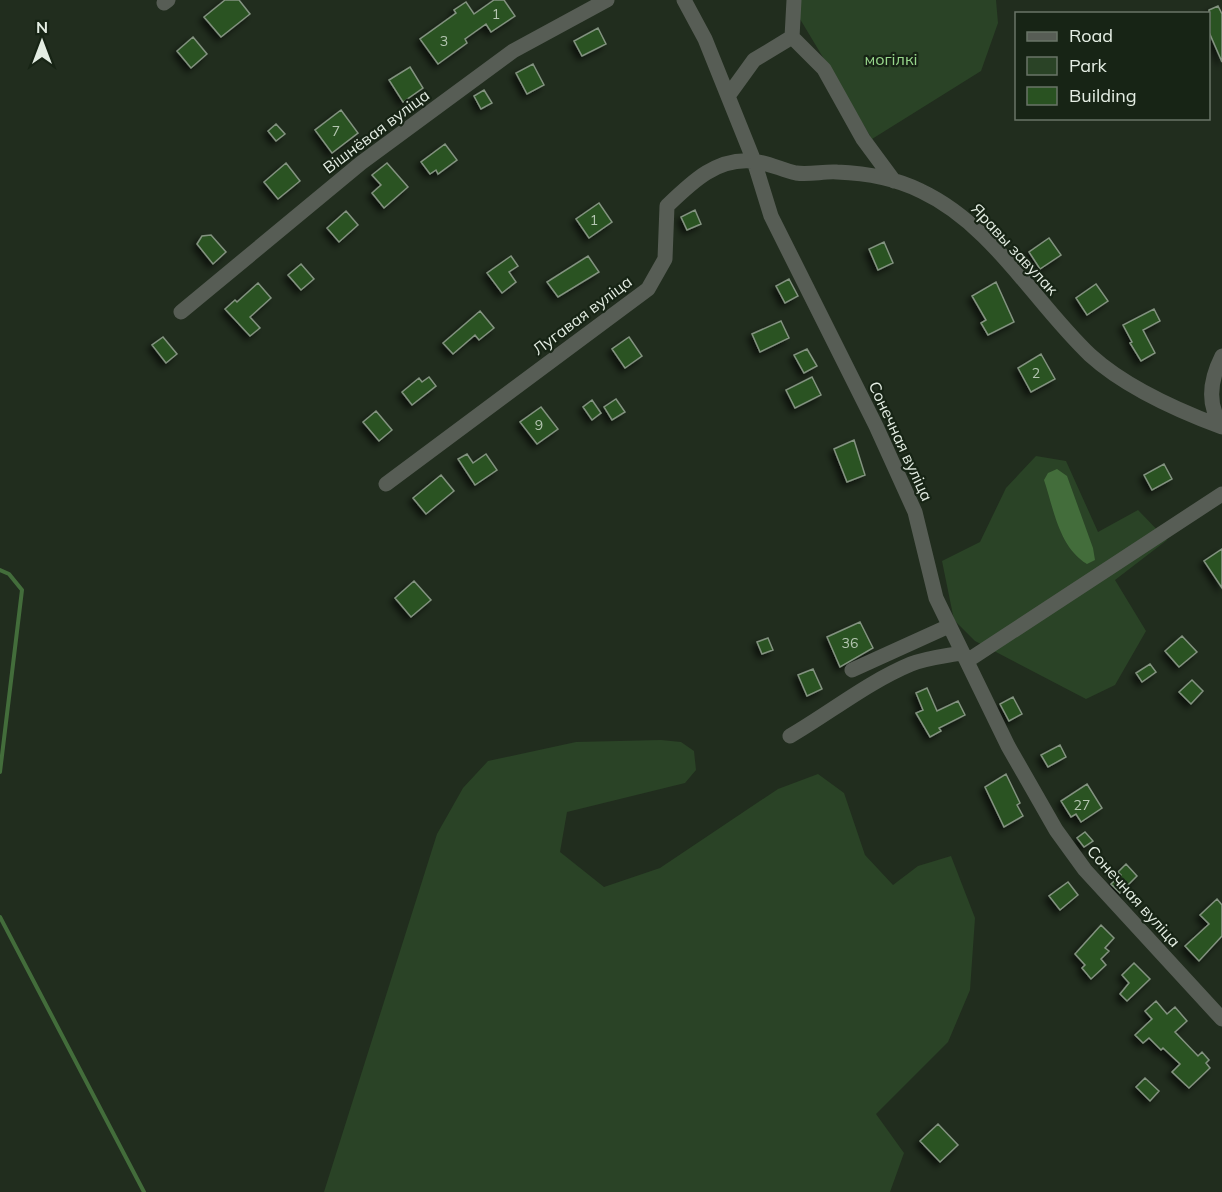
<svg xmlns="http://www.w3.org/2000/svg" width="1222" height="1192" font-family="Mulish,sans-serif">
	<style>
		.green { fill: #2a4326 }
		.water { fill: #436d3b }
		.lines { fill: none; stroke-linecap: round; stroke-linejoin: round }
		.stream { stroke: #436d3b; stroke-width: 4 }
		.building { fill: #295221; stroke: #839380; stroke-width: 1.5; filter: url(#shadow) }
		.minor { stroke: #575d55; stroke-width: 15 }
		.labels { text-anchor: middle; stroke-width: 4.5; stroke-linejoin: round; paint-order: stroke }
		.number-label { font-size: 14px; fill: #b5c6b2 }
		.park-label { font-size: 16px; fill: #98d78c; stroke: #172415 }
		.street-label { font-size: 16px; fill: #e4ede3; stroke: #172415 }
	</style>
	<defs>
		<filter id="shadow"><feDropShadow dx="-4" dy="4" stdDeviation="3" flood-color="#0009"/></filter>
	</defs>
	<rect width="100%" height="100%" fill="#212d1e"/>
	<!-- green -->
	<path class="green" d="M800 0H996L998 23 981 71 872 139 800 19Z
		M1036 456 1066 461 1098 532 1138 510 1167 540 1115 580 1146 631 1115 685 1086 699 975 641 954 620 942 561 980 542 1006 488Z
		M661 740 681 742 694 751 696 770 685 783 567 812 560 852 604 887 660 868 778 789 818 774 844 793 865 855 893 885 918 866 951 856 975 918 970 990 948 1042 876 1114 904 1153 890 1192H324L437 834 463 788 488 761 576 742Z"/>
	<!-- water -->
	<path class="water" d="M1057 469 1067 476 1093 548 1095 560 1087 564C1059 547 1054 510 1044 480L1048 473Z"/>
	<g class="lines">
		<!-- stream -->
		<path class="stream" d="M0 570 9 574 22 590 0 772
			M0 917 144 1192"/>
	</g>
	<!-- building -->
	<path class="building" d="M225 0H239L250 14 221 37 204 17Z
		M494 0H504L515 16 491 32 486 24 465 39 467 43 438 64 420 39 456 13 454 10 466 2 474 14Z
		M1218 6 1222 14V62L1209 32V10Z
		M598 28 606 44 582 56 574 41Z
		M193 37 207 54 191 68 177 51Z
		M533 64 544 85 527 94 516 73Z
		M410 67 423 88 403 102 389 80Z
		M484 90 492 103 481 109 474 96Z
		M341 110 358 133 332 153 315 130Z
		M276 124 285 134 276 141 268 131Z
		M445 144 457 160 438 174 436 170 430 174 421 162Z
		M286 163 300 181 278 199 264 182Z
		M387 163 408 187 384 208 372 193 381 185 372 175Z
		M599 203 612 222 589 238 576 219Z
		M695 210 701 224 687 230 681 217Z
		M346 211 358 225 339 242 327 228Z
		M211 235 226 252 213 264 197 244 202 236Z
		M1049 238 1061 255 1040 269 1029 252Z
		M884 242 893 263 878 270 869 249Z
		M511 256 518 266 509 272 516 282 502 293 487 273Z
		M588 256 599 272 558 297 547 282Z
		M301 264 314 279 301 290 288 275Z
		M789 279 798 296 785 303 776 286Z
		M996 282 1014 322 988 335 981 323 986 320 972 296Z
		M258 283 271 298 250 317 260 328 250 336 225 309 235 300 237 302Z
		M1096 284 1108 301 1087 315 1076 298Z
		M1154 309 1160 321 1143 330 1155 353 1141 361 1130 343 1132 342 1123 325Z
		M480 311 494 328 479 340 475 335 453 354 443 343Z
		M781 321 789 338 760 352 752 334Z
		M163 337 177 354 166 363 152 345Z
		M629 337 642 356 625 368 612 349Z
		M807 349 817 366 804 373 794 355Z
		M1041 354 1055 379 1031 392 1018 368Z
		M429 377 436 386 412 405 402 392 419 378 422 382Z
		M812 377 821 395 795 408 786 390Z
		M616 399 625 412 612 420 604 407Z
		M592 400 601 413 592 420 583 407Z
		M541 407 558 429 537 444 520 422Z
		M376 411 392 430 379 441 363 422Z
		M854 440 865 475 847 482 834 449Z
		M467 454 473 463 486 454 497 470 475 485 458 459Z
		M1164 464 1172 479 1152 490 1144 475Z
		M441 475 454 491 426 514 413 498Z
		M1222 549V588L1204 561Z
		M414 581 431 600 411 617 395 598Z
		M860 622 873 648 840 667 827 637Z
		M1182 636 1197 652 1179 667 1165 651Z
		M768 638 773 650 762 654 757 642Z
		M1150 664 1156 672 1142 682 1136 673Z
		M813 669 822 689 807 696 798 675Z
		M1192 680 1203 691 1191 704 1179 692Z
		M927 688 937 711 958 701 965 715 939 728 941 731 930 737 916 713 923 710 916 693Z
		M1013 697 1022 714 1009 721 1000 704Z
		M1060 745 1066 757 1048 767 1041 755Z
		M1006 774 1020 803 1017 805 1023 816 1004 827 985 787Z
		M1087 784 1102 808 1081 822 1076 814 1071 817 1061 801Z
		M1085 832 1093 841 1084 847 1077 838Z
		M1126 864 1137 876 1120 893 1111 884 1121 875 1118 872Z
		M1068 882 1078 895 1060 910 1049 896Z
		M1217 899 1222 905V936L1199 961 1185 946 1209 924 1200 915Z
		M1101 925 1114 938 1105 948 1109 951 1101 959 1106 965 1091 979 1082 968 1085 965 1075 954Z
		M1134 963 1150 979 1127 1001 1120 994 1129 983 1122 975Z
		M1156 1001 1167 1014 1175 1007 1187 1021 1175 1032 1198 1056 1202 1052 1209 1060 1206 1063 1210 1068 1189 1088 1172 1072 1180 1064 1163 1048 1161 1050 1149 1038 1143 1043 1135 1035 1152 1019 1145 1011Z
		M1145 1078 1159 1091 1150 1101 1136 1087Z
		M938 1124 958 1145 940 1162 920 1141Z"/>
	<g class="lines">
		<!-- minor -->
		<path class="minor" d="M684 0 705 39 754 161 771 216 876 426 915 512 936 598 1008 746 1056 830 1085 870 1222 1019
			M794 0 792 37 824 69 863 139 894 181
			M164 3 168 0
			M728 96 754 60 792 37
			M181 312 361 163 513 51 607 0
			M1222 356C1211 378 1206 404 1222 426
			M386 484 648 289 665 259 667 206C692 182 716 158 752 161 767 162 782 170 796 173 810 175 824 171 837 172 865 173 897 179 921 191 993 225 1034 302 1090 355 1124 386 1179 411 1222 427
			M967 661 1222 494
			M852 670 949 626
			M790 736C831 712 868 682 911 664 926 658 945 656 961 653"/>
	</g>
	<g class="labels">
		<!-- number labels -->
		<g class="number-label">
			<text x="496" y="19">1</text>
			<text x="444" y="46">3</text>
			<text x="336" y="136">7</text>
			<text x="594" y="225">1</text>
			<text x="1036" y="378">2</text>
			<text x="539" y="430">9</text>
			<text x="850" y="648">36</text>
			<text x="1082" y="810">27</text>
		</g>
		<!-- park labels -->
		<g class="park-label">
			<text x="891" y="65">могілкі</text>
		</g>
		<!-- street labels -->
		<g class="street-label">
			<text transform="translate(376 131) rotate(-37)" y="6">Вішнёвая вуліца</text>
			<text transform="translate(1015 249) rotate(47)" y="6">Яравы завулак</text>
			<text transform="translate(582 315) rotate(-37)" y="6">Лугавая вуліца</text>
			<text transform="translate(901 441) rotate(65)" y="6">Сонечная вуліца</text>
			<text transform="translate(1134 896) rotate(48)" y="6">Сонечная вуліца</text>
		</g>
	</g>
	<!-- legend -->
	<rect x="1015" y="12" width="195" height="108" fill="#172415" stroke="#697467" stroke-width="1.5"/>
	<rect x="1027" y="32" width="30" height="9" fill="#575d55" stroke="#697467" stroke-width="1.5"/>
	<text x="1069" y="42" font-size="18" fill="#e4ede3">Road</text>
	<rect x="1027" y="57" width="30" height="18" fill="#2a4326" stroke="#697467" stroke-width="1.5"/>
	<text x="1069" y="72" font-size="18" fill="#e4ede3">Park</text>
	<rect x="1027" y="87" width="30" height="18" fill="#295221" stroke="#697467" stroke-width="1.5"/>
	<text x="1069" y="102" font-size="18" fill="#e4ede3">Building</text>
	<!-- north arrow -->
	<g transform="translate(42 42)" stroke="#172415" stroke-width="4.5" paint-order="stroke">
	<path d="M0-4.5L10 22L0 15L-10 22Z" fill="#e4ede3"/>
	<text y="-9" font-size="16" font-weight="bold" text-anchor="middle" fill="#e4ede3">N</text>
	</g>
</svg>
